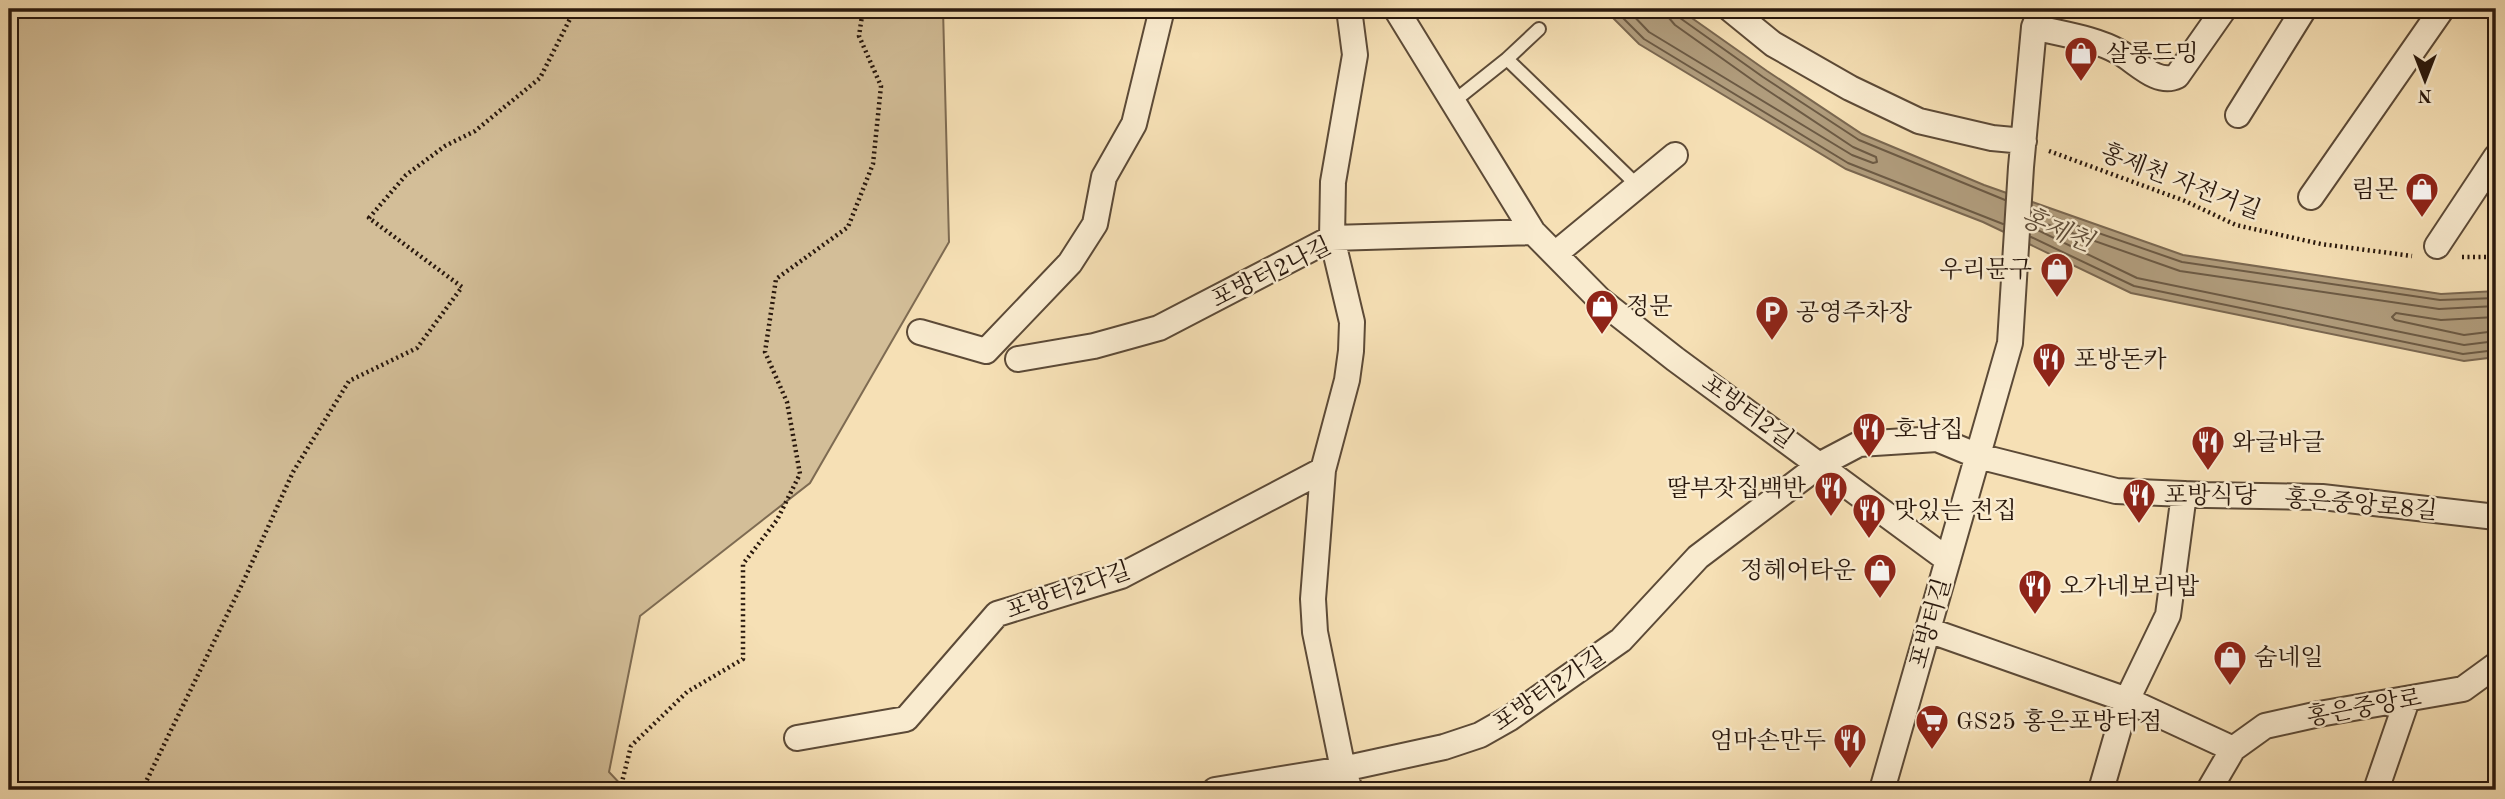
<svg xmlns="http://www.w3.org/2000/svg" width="2505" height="799" font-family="'Old Standard TT','Noto Serif KR',serif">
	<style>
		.green { fill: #d3be98; stroke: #7e6b52; stroke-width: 2 }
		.water { fill: #b09c7c; stroke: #7a6750; stroke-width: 2 }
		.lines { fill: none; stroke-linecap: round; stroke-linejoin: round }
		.shore { stroke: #6c5a44; stroke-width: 2 }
		.service-casing { stroke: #5c4a37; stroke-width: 16 }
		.minor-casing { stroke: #5c4a37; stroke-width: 28 }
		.path { stroke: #29180d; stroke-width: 4.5; stroke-dasharray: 2 3.5; stroke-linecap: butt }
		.service { stroke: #f9ebcf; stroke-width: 12 }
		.minor { stroke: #f9ebcf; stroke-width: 24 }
		.labels { text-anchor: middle; stroke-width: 5; stroke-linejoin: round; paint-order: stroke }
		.poi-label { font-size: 24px; fill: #29180d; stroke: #f9ebcf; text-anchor: start }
		.street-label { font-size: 24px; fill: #29180d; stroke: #f9ebcf }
		.water-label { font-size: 26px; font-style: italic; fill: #5f4d39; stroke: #f9ebcf }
	</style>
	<rect width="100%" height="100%" fill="#f6e0b5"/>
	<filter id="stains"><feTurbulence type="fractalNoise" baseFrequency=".00286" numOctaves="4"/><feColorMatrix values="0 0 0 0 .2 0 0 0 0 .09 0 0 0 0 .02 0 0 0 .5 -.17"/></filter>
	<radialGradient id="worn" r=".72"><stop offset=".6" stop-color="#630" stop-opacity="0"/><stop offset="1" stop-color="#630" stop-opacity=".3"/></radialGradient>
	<!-- green -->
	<path class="green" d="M9 9H943L949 242 810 483 640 616 609 772 626 790H9Z"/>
	<!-- water -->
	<path class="water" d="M1604 9H1679L1767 71 1862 134 1984 185 2183 255 2441 294 2496 291V357L2464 361 2131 293 1983 222 1846 169 1639 44Z"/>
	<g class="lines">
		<!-- shore -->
		<path class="shore" d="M1614 9 1644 39 1848 163 2003 224
			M1627 9 1649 32 1852 155 1873 163 1877 162 1876 157 1853 147 1758 84 1675 25 1669 18 1667 9
			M1676 9 1680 18 1763 77 1859 140 2005 200
			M2032 210 2182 262 2440 300 2496 298
			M2032 219 2180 271 2439 309 2496 306
			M2031 227 2137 278 2464 345 2496 341
			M2031 237 2134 286 2463 354 2496 350
			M2496 317 2441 320 2396 313 2392 317 2395 320 2464 335 2496 331"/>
		<defs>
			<path id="service" d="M1507 59 1638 186
				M1453 102 1507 59 1539 29"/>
			<path id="minor" d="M1349 9 1355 55 1333 182 1332 238 1352 322 1351 351 1347 380 1323 470 1313 599 1315 632 1343 769 1350 790
				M1396 9 1533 232 1600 300 1675 359 1948 560
				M1730 9 1773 44 1850 88 1919 121 1992 138 2024 141
				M2034 27C2061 34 2094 38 2119 52 2136 61 2157 86 2177 76L2224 9
				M2238 115 2304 9
				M2311 197 2442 9
				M2437 246 2496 157
				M1555 254 1675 155
				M920 332 986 351 1070 263 1095 224 1104 177 1134 124 1162 9
				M1018 359 1094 346 1159 328 1332 238 1533 232
				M1928 630 2127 700 2233 749
				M797 738 906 719 997 614 1121 576 1323 470
				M1215 790 1343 769 1444 747 1480 735 1510 718 1621 640 1698 557 1821 464 1859 444 1937 439 1978 456 2116 491 2207 495 2322 497 2496 517
				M1882 790 2010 343 2021 167 2034 27 2041 9
				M2101 790 2127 700 2168 615 2184 494
				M2209 790 2233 749 2265 726 2319 714 2463 689 2496 665
				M2376 790 2407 700"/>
		</defs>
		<!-- service casing -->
		<use href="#service" class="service-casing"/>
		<!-- minor casing -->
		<use href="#minor" class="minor-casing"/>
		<!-- path -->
		<path class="path" d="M2049 151 2185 201 2236 225 2321 244 2412 256
			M2462 257H2496
			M142 790 244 580 293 472 349 381 417 348 462 287 369 218 406 175 445 146 475 131 540 78 575 9
			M620 790 631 746 687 692 743 659V564L777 520 800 474 787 402 765 352 776 279 848 227 873 164 881 86 859 36 863 9"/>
		<!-- service -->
		<use href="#service" class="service"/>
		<!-- minor -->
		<use href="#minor" class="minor"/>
	</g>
	<!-- icons -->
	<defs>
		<symbol id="shop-pin" viewBox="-11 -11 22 30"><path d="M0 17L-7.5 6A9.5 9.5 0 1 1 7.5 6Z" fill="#8f2418" stroke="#f9ebcf"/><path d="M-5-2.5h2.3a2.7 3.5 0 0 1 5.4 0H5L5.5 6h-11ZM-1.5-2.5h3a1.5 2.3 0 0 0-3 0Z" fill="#fff"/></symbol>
		<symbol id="parking-pin" viewBox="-11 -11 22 30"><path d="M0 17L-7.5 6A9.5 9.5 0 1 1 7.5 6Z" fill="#8f2418" stroke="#f9ebcf"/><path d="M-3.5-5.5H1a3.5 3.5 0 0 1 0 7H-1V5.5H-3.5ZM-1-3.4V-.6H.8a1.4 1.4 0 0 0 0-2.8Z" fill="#fff"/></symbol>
		<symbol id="restaurant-pin" viewBox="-11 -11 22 30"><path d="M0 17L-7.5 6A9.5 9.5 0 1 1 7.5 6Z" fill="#8f2418" stroke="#f9ebcf"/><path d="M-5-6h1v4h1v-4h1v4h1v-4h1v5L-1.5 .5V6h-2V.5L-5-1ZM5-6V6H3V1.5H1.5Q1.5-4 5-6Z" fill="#fff"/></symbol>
		<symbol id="supermarket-pin" viewBox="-11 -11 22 30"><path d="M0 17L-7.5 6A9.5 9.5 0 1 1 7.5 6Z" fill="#8f2418" stroke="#f9ebcf"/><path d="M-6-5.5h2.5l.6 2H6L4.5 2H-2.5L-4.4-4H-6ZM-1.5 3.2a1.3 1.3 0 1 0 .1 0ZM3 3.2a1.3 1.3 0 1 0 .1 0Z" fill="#fff"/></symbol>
	</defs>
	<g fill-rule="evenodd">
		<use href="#shop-pin" x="2062" y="34" width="38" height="52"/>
		<use href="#shop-pin" x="2403" y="170" width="38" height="52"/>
		<use href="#shop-pin" x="2038" y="250" width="38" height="52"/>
		<use href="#shop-pin" x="1583" y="287" width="38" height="52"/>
		<use href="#parking-pin" x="1753" y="293" width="38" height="52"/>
		<use href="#restaurant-pin" x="2030" y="340" width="38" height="52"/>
		<use href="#restaurant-pin" x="1850" y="410" width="38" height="52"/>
		<use href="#restaurant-pin" x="2189" y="423" width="38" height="52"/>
		<use href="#restaurant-pin" x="1812" y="469" width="38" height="52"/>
		<use href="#restaurant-pin" x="2120" y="476" width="38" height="52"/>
		<use href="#restaurant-pin" x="1850" y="491" width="38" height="52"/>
		<use href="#shop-pin" x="1861" y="551" width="38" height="52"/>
		<use href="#restaurant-pin" x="2016" y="567" width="38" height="52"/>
		<use href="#shop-pin" x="2211" y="638" width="38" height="52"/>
		<use href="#supermarket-pin" x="1913" y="702" width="38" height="52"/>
		<use href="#restaurant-pin" x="1831" y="721" width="38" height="52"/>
	</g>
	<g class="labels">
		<!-- poi labels -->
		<g class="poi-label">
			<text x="2106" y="61">살롱드밍</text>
			<text x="2398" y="197" text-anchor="end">림몬</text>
			<text x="2032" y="277" text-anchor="end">우리문구</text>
			<text x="1626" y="314">정문</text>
			<text x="1796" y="320">공영주차장</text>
			<text x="2074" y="367">포방돈카</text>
			<text x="1894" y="437">호남집</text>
			<text x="2232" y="450">와글바글</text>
			<text x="1806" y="496" text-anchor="end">딸부잣집백반</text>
			<text x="2164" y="503">포방식당</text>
			<text x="1894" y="518">맛있는 전집</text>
			<text x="1856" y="578" text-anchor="end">정헤어타운</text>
			<text x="2060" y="594">오가네보리밥</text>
			<text x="2254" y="665">숨네일</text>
			<text x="1956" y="729">GS25 홍은포방터점</text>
			<text x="1826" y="748" text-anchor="end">엄마손만두</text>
		</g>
		<!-- street labels -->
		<g class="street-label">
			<text transform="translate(2181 181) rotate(21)" y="8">홍제천 자전거길</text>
			<text transform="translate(1271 272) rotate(-26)" y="8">포방터2나길</text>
			<text transform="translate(1748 411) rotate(36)" y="8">포방터2길</text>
			<text transform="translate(2361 504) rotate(5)" y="8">홍은중앙로8길</text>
			<text transform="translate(1068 590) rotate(-19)" y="8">포방터2다길</text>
			<text transform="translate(1930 623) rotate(-74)" y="8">포방터길</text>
			<text transform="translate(1549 689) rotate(-34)" y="8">포방터2가길</text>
			<text transform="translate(2364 707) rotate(-10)" y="8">홍은중앙로</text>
		</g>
		<!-- water labels -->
		<g class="water-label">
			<text transform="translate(2057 229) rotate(22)" y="9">홍제천</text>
		</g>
	</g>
	<!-- margin -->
	<rect width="2505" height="799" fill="none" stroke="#f6e0b5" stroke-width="35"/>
	<rect x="10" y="10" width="2484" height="778" fill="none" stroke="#29180d" stroke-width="3.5"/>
	<rect x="18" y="18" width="2470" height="764" fill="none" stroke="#29180d" stroke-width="2"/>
	<!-- north arrow -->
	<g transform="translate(2425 80) rotate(180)" stroke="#f9ebcf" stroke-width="5" paint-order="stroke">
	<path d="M0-5L12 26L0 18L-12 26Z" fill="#29180d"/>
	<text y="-10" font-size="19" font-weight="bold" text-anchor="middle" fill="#29180d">N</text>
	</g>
	<rect width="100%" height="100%" filter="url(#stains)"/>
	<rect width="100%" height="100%" fill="url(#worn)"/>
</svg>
